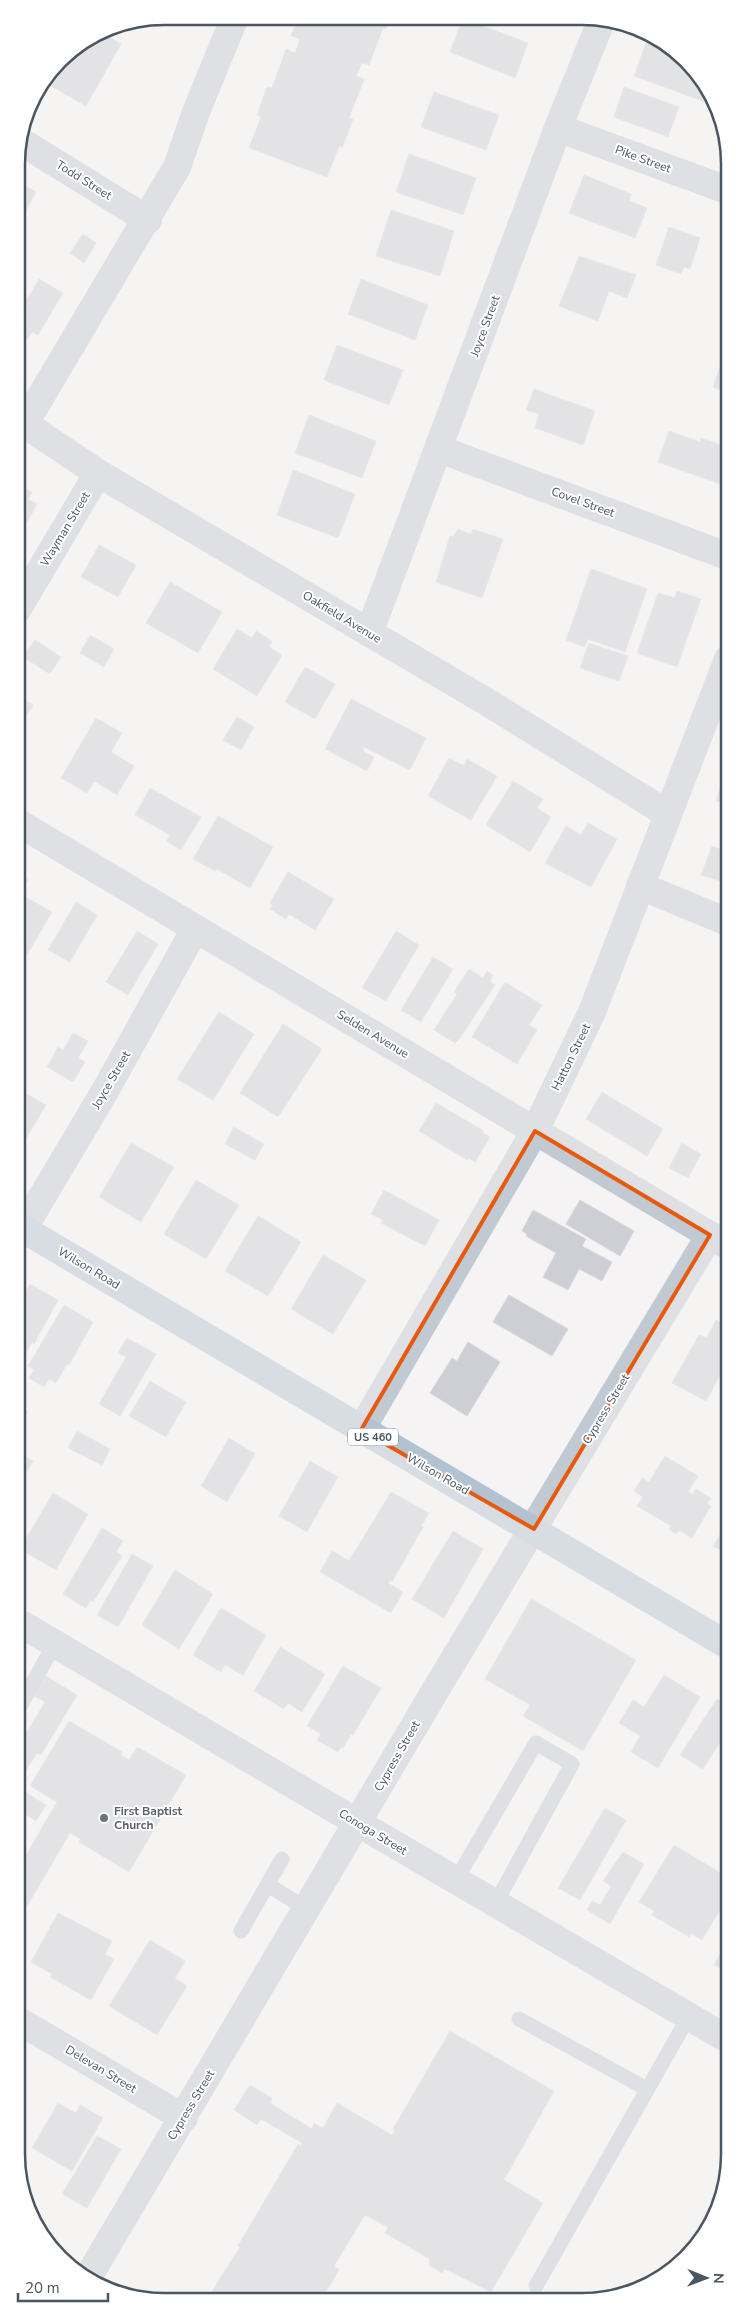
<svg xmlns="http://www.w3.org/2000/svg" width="746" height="2318" font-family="'Nunito Sans',sans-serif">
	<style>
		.building { fill: #cdcfd5; stroke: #d7d9de }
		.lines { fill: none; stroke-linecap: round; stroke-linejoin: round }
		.service { stroke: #c1cad2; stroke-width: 15 }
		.minor { stroke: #c1cad2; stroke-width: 28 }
		.primary { stroke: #b3c2d1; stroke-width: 28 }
		.marked { fill: none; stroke: #e8590c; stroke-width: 4; stroke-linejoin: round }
		.worship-dot { fill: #6b7280; stroke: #fff; stroke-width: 2 }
		.labels { text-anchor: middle; stroke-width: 4; stroke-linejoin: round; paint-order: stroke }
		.shield { fill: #fff; stroke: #808990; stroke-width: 1 }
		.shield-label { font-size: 11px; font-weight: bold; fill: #4a5661 }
		.street-label { font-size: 12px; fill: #4a5661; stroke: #fff }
		.worship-label { font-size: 12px; font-weight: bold; fill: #5b616d; stroke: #fff; text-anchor: start }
		.rim { fill: none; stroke: #4a5661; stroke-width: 2.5 }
	</style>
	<rect width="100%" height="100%" fill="#f5f3f3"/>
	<!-- building -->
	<path class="building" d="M298 17 390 18 386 29 383 28 369 65 362 63 356 76 364 79 349 118 353 119 342 148 339 146 327 177 249 148 261 117 257 115 267 87 272 88 286 49 295 53 300 39 291 36Z
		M463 18 528 43 515 78 450 52Z
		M101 32 121 44 86 106 51 86 71 51Z
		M647 40 674 50 687 60 711 94 708 103 634 76Z
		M624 87 679 107 668 137 614 117Z
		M434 92 499 115 486 150 421 127Z
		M409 154 476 178 463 215 396 192Z
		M584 175 631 194 629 201 647 208 635 238 569 213Z
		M17 181 36 192 17 227Z
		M391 210 454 231 440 276 376 256Z
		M669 227 700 238 690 269 684 267 681 274 656 265Z
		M83 234 96 243 84 263 70 253Z
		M579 256 636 275 627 298 609 291 598 321 559 306Z
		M39 279 63 293 38 335 32 332 27 340 17 333V317Z
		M361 279 428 305 415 340 348 314Z
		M337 345 403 370 389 405 324 380Z
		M725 353 727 354V393L713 387Z
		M534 389 595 411 583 445 535 428 539 414 526 410Z
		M309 415 376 441 362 478 295 453Z
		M669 431 700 442 701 438 727 447V473L723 485 658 462Z
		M293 470 355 494 338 538 277 515Z
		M17 484 32 492 28 499 37 504 17 541Z
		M458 529 471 534 473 529 503 539 482 598 436 582 450 536 453 537Z
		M99 545 136 565 118 597 81 577Z
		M591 569 647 589 625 652 588 639 585 647 566 640Z
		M170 582 222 612 198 653 146 623Z
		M677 591 701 599 677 667 637 653 658 593 675 598Z
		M237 629 252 638 256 631 272 641 269 647 282 655 257 696 213 669Z
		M90 635 114 649 104 667 80 653Z
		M35 640 61 657 50 674 23 657Z
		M589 643 628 656 619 681 580 668Z
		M305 667 335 684 315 719 285 702Z
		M17 696 33 705 17 732Z
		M351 699 426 738 410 770 364 747 363 751 374 757 367 771 325 749Z
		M237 717 254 727 241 750 223 740Z
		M96 718 122 733 111 752 134 766 117 795 94 781 87 793 61 778Z
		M449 758 464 766 467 759 497 776 471 820 428 796Z
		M727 769H728V805L716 801Z
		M513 781 543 799 537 808 551 817 530 852 486 825Z
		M150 788 201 817 181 850 166 841 170 835 135 815Z
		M218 816 273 847 250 888 217 869 215 871 193 859Z
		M588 823 617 839 591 887 545 863 566 826 581 835Z
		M712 846 725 851 724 853 728 855V883L701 875Z
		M288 872 334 899 315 930 289 914 286 919 270 909 272 905 270 903Z
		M17 874 28 880 17 898Z
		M27 898 52 912 18 970V913Z
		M76 902 97 915 70 962 48 950Z
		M137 931 158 944 128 995 106 982Z
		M396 931 419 945 386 1001 362 988Z
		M433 957 453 969 421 1022 401 1010Z
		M469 969 483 978 487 971 493 975 490 981 495 985 460 1038 455 1043 434 1030 457 994 454 992Z
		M505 982 542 1005 529 1025 537 1030 517 1064 472 1037Z
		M219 1012 254 1034 213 1100 177 1079Z
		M283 1024 322 1049 278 1117 240 1093Z
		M73 1033 88 1041 78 1058 85 1062 73 1082 47 1067 58 1047 63 1050Z
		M18 1089 46 1105 18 1152Z
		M602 1092 663 1129 647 1156 586 1119Z
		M436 1103 484 1131 482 1132 490 1137 475 1162 468 1158 467 1160 419 1131Z
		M234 1127 264 1144 255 1160 225 1144Z
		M131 1143 174 1167 141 1222 99 1197Z
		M682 1143 701 1154 688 1178 669 1168Z
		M196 1180 239 1205 206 1259 164 1234Z
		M384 1190 439 1220 425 1246 381 1223 383 1220 371 1214Z
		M580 1200 634 1231 620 1256 566 1224Z
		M533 1210 586 1239 582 1246 612 1262 602 1281 579 1269 568 1290 543 1277 556 1253 526 1236 527 1234 522 1231Z
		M258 1216 301 1242 268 1296 225 1271Z
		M323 1255 366 1280 333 1334 291 1309Z
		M30 1284 58 1300 34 1344 32 1342 21 1361 18 1359V1299L24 1289 26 1291Z
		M509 1295 568 1329 552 1356 493 1322Z
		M64 1305 93 1322 69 1365 67 1364 56 1383 49 1379 44 1387 29 1378 34 1370 28 1366Z
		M716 1320 728 1326V1369L726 1374 722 1372 706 1401 672 1383 699 1335 707 1338Z
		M127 1338 156 1354 120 1416 99 1404 126 1357 118 1353Z
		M468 1342 500 1362 467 1416 430 1393 452 1358 457 1361Z
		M150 1381 186 1402 166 1437 129 1416Z
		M18 1406 28 1412 19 1427 18 1426Z
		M77 1431 110 1449 102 1465 68 1448Z
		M229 1438 255 1454 227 1502 201 1486Z
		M18 1452 33 1461 18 1486Z
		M665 1456 698 1476 688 1492 693 1495 696 1489 711 1498 707 1503 711 1506 692 1538 679 1530 676 1534 669 1529 671 1526 637 1506 643 1497 634 1491 642 1478 649 1482Z
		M310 1461 338 1477 307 1532 279 1516Z
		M391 1492 429 1513 421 1526 423 1527 392 1582 390 1580 388 1583 403 1592 391 1613 320 1572 332 1551 349 1561Z
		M53 1493 88 1514 56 1570 20 1549Z
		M729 1520V1555L713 1546Z
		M102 1528 123 1541 116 1552 122 1556 93 1602 91 1600 86 1608 63 1594Z
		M453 1531 483 1549 444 1618 412 1599Z
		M132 1554 153 1566 118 1627 97 1615Z
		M175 1570 213 1594 179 1649 142 1625Z
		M531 1599 636 1660 583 1751 523 1716 530 1705 485 1679Z
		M221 1608 266 1635 243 1675 225 1665 221 1672 193 1655Z
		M280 1647 325 1674 302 1712 288 1703 284 1709 254 1691Z
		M343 1666 381 1688 353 1735 351 1734 343 1748 341 1747 338 1752 317 1740 321 1734 307 1726Z
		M664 1675 700 1697 658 1768 631 1752 640 1736 619 1723 633 1700 644 1707Z
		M46 1676 77 1695 41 1755 37 1753 23 1775 19 1772V1737L23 1730 27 1732 45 1702 34 1696Z
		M717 1699 729 1707V1728L703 1769 680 1755Z
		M69 1721 122 1752 121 1755 129 1760 137 1747 186 1775 129 1872 79 1842 81 1839 70 1833 19 1920V1867L57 1802 30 1786Z
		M25 1792 46 1805 36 1821 19 1810V1803Z
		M605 1808 626 1820 580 1900 558 1888Z
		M674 1845 729 1878V1895L702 1940 691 1933 689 1937 652 1915 654 1911 639 1902Z
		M623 1852 644 1864 610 1924 587 1910 592 1901 600 1905 611 1886 603 1881Z
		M58 1913 112 1941 105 1954 114 1959 91 2000 50 1977 52 1974 31 1962Z
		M729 1938V1974L714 1965Z
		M150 1940 185 1961 175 1978 187 1986 157 2035 109 2006Z
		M450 2031 554 2091 504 2180 543 2203 491 2292 445 2269 442 2273 429 2265 430 2259 385 2233 388 2227 365 2215 334 2266 339 2270 326 2292 331 2296 329 2299H207L240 2247 238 2246 298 2144 301 2146 302 2143 261 2119 257 2125 234 2110 250 2085 272 2098 270 2103 312 2129 314 2123 323 2128 337 2103 392 2135 395 2131 393 2129Z
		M58 2103 76 2113 80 2105 103 2118 72 2171 32 2148Z
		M97 2136 121 2149 87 2208 62 2194Z"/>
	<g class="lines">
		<!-- service -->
		<path class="service" d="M18 1710 55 1643
			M456 1880 536 1743 572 1764 495 1904
			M268 1885 307 1909
			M241 1931 282 1859
			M519 2019 647 2089
			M536 2286 689 2016"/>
		<!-- minor -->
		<path class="minor" d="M558 128 727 190
			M20 141 148 220
			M17 419 98 473 487 702 668 814
			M25 423 177 167 196 112 235 17
			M439 449 727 556
			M17 610 98 473
			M369 633 558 128 602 19
			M17 822 728 1246
			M640 886 728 922
			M23 1229 105 1091 195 929
			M361 1430 535 1131 592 1012 728 659
			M18 1622 358 1823 729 2040
			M19 2021 184 2118
			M87 2279 435 1691 710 1235"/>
		<!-- primary -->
		<path class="primary" d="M18 1226 729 1646"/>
	</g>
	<!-- marked area -->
	<path d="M0 0H746V2318H0ZM535 1131 710 1235 534 1529 361 1430Z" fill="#f5f3f3" fill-opacity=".55" fill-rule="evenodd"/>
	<path class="marked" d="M535 1131 710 1235 534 1529 361 1430Z"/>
	<!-- markers -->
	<circle class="worship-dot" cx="104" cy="1818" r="5"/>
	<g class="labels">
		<!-- shield labels -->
		<rect class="shield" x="348" y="1428.5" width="50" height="17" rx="4"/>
		<g class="shield-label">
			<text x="373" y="1441">US 460</text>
		</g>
		<!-- street labels -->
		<g class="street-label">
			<text transform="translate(643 159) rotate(20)" y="4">Pike Street</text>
			<text transform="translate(84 180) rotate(32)" y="4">Todd Street</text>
			<text transform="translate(485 326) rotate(-70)" y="4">Joyce Street</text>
			<text transform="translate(583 502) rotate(20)" y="4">Covel Street</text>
			<text transform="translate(65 529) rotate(-59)" y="4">Wayman Street</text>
			<text transform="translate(342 617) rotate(31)" y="4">Oakfield Avenue</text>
			<text transform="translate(373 1034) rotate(31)" y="4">Selden Avenue</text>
			<text transform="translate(571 1057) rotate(-64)" y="4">Hatton Street</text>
			<text transform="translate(111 1080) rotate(-60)" y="4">Joyce Street</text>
			<text transform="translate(89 1268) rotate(31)" y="4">Wilson Road</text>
			<text transform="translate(606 1409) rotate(-59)" y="4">Cypress Street</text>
			<text transform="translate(438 1474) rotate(30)" y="4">Wilson Road</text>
			<text transform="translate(397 1756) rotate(-60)" y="4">Cypress Street</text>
			<text transform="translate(373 1832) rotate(31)" y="4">Conoga Street</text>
			<text transform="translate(101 2069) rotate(31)" y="4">Delevan Street</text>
			<text transform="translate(191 2105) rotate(-59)" y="4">Cypress Street</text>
		</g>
		<!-- worship labels -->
		<g class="worship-label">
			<text x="114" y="1815">First Baptist<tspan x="114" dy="14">Church</tspan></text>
		</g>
	</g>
	<!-- crop -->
	<path d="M0 0H746V2318H0ZM164 25H582A139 139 0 0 1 721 164V2154A139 139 0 0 1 582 2293H164A139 139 0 0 1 25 2154V164A139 139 0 0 1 164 25Z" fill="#fff" fill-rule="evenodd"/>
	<path class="rim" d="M164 25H582A139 139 0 0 1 721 164V2154A139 139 0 0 1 582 2293H164A139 139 0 0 1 25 2154V164A139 139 0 0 1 164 25Z"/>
	<!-- north arrow -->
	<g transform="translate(706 2278) rotate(91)" stroke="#ffffff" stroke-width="4" paint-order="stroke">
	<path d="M0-4L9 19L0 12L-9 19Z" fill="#4a5661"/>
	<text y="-8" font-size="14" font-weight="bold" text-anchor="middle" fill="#4a5661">N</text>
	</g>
	<!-- scale -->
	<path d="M18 2293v8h90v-8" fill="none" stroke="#4a5661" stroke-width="2.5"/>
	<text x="25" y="2293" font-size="15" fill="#4a5661" stroke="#ffffff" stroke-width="4" paint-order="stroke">20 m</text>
</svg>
